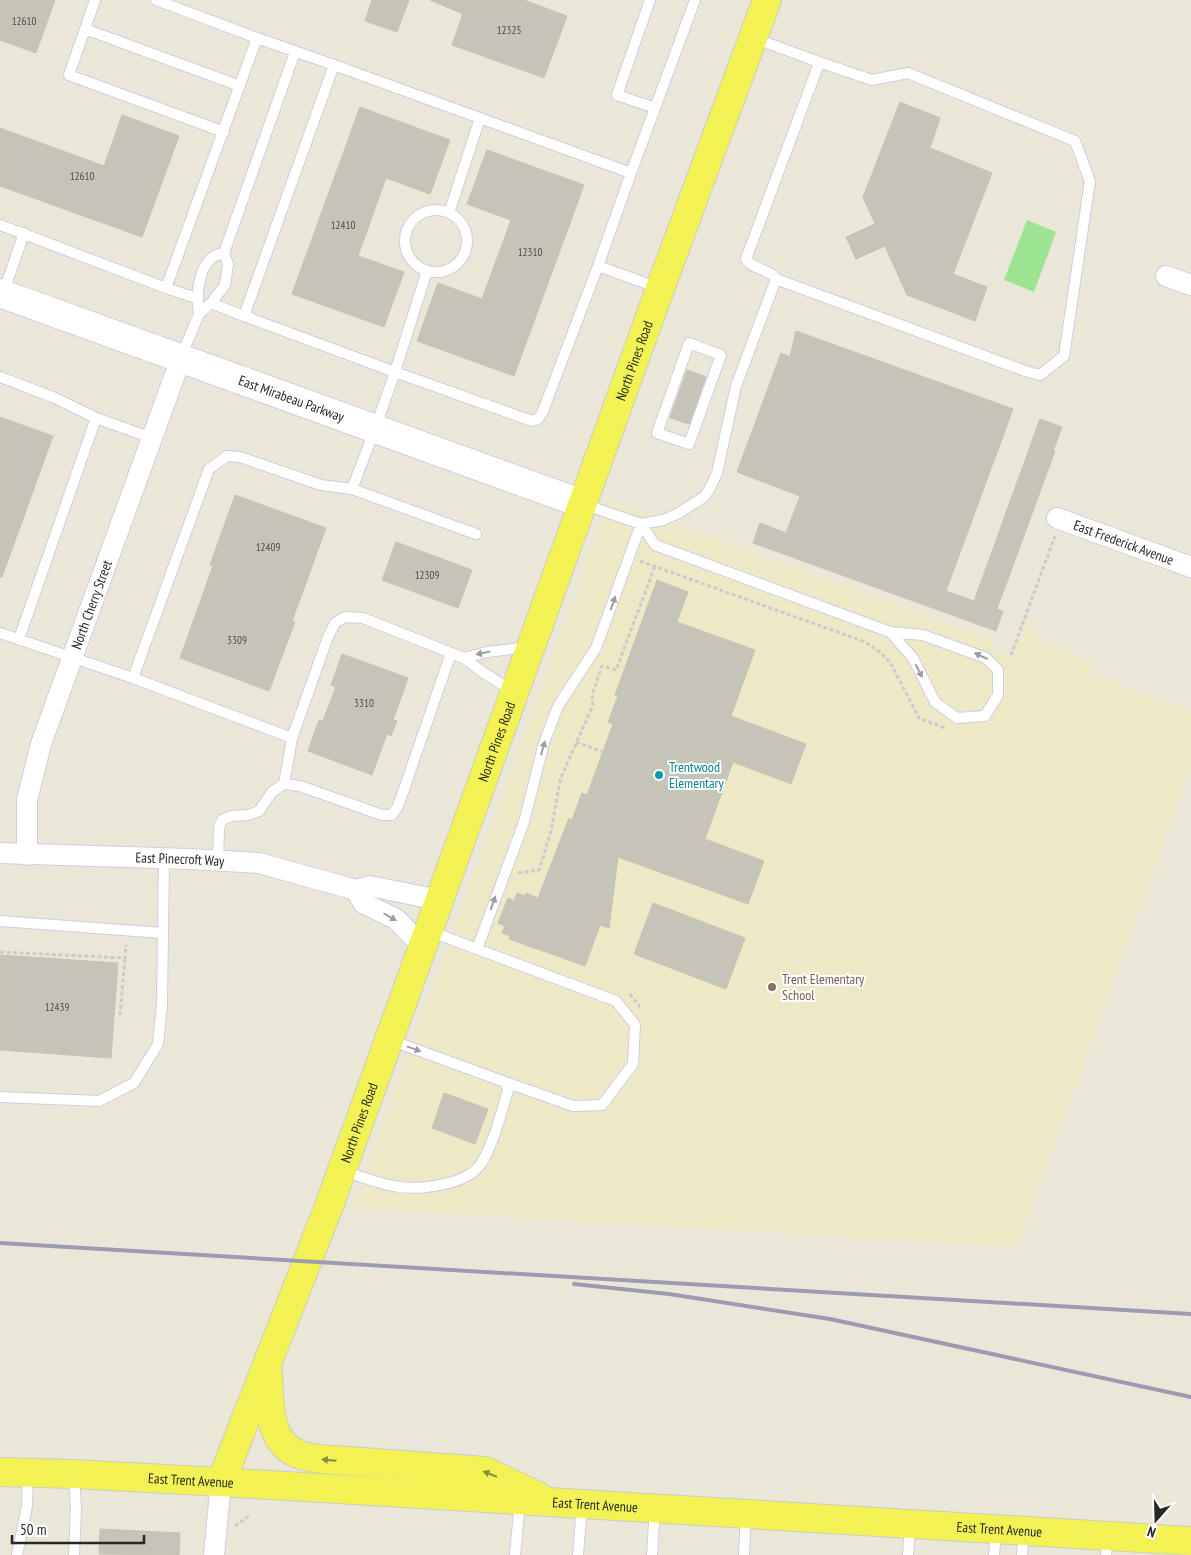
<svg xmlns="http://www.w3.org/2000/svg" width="1191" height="1555" font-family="'PT Sans Narrow',sans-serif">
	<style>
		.education { fill: #ede9c6 }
		.green { fill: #9ce392 }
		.building { fill: #c6c3b8; stroke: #c5c3b2 }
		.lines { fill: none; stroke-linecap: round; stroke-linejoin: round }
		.lane-casing { stroke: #cecde1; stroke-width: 12 }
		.street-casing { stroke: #cecde1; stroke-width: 22 }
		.secondary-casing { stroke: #cecde1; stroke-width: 30 }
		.primary-casing { stroke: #cbcbcb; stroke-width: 30 }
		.path { stroke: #cbcbcb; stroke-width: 3; stroke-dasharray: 4 2.5; stroke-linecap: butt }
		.lane { stroke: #fff; stroke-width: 10 }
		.street { stroke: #fff; stroke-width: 20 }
		.secondary { stroke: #fff; stroke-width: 28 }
		.primary { stroke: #f3f255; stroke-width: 28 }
		.rail { stroke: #9d9bb2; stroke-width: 4 }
		.oneway { fill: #9e9e9e }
		.oneway2 { fill: #8d8c3e }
		.culture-dot { fill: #0f9aa8; stroke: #fff; stroke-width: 2 }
		.education-dot { fill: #8d6e63; stroke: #fff; stroke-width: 2 }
		.labels { text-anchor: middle; stroke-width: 4; stroke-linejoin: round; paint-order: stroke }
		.number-label { font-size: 11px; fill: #4f4e4b }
		.street-label { font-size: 14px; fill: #272727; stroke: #fff }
		.culture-label { font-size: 14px; fill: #0d838f; stroke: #fff; text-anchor: start }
		.education-label { font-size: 14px; fill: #785e54; stroke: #fff; text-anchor: start }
	</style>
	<rect width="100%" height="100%" fill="#ebe7d8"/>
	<!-- education -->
	<path class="education" d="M609 500 994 640 992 648 1014 657 1028 620 1033 622 1042 641 1092 663 1088 674 1191 711V767L1017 1247 353 1208Z"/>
	<!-- green -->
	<path class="green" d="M1027 220 1056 232 1034 292 1004 280Z"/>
	<!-- building -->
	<path class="building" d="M0 0H55L36 53 0 40Z
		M372 0H409L397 32 365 21Z
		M430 0H524L567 16 544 78 452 45 463 14Z
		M900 102 940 118 930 148 992 173 953 274 987 287 975 321 907 295 885 246 856 259 846 237 875 224 863 197Z
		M360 107 450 140 430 194 386 178 358 256 404 272 384 327 292 294Z
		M122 115 179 136 142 237 0 186V128L104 166Z
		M487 150 584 185 514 376 417 341 438 283 482 299 511 220 467 204Z
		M796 331 1013 409 946 591 974 601 1040 419 1062 427 1053 451H1055L997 609 1003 611 996 631 753 543 760 523 786 533 800 496 737 472 781 353 790 357Z
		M687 370 706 377 689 424 670 418Z
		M0 417 53 436 2 577H0Z
		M235 495 326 528 292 621 295 622 269 691 180 658 213 566 210 565Z
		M396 542 472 570 458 608 382 580Z
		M657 580 688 592 677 622 755 650 731 716 806 744 791 784 733 762 705 839 764 861 748 904 618 857 609 928 600 925 585 966 509 939 510 936 502 933 505 926 498 923 508 898 514 901 517 893 525 896 526 893 538 898 569 818 572 820 582 793 587 795 613 724 608 722 618 696 615 695Z
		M342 654 408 678 393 720 397 721 391 736 387 734 372 775 308 751 319 720 323 721 336 687 331 685Z
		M653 903 745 938 726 989 634 954Z
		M0 955 118 963 111 1058 0 1050Z
		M444 1093 488 1109 475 1144 432 1128Z
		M100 1529 180 1533 179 1555 99 1554Z"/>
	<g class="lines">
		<defs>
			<path id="lane" d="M95 0 69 75 224 132
				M650 0 617 95 655 108
				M85 29 240 86
				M257 38 334 65
				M631 173 695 0
				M405 241a31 31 0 1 1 62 0a31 31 0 1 1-62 0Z
				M449 213 480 118
				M0 225 166 288 257 38 156 0
				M427 271 395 372 532 421 538 419 543 411 598 266
				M776 279 1025 371 1040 375 1064 356 1090 181 1075 141 908 73 872 80 816 61
				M166 288 196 298
				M3 294 24 233
				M211 303 244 316
				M199 314C196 292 198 257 224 253
				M689 343 721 355 689 444 657 433Z
				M181 357 199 314 211 303 225 285 228 264 224 253 295 52
				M0 377 55 398 96 418 19 639
				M96 418 152 438
				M352 489 476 534
				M583 504 641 524 663 520 677 514 704 497 710 488 717 473 736 386 776 279C769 268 752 270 746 259L818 66 816 61 754 38
				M641 524 655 545 890 632 923 635 986 658 998 670V695L985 716 957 718 935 702 913 658 890 632
				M0 633 133 678
				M464 658 363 618 345 617 335 623 328 637 292 738 133 678 209 469 227 456 240 457 321 485 352 489 375 429 395 372 244 316 334 65 631 173 598 266 659 288
				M514 692 481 671 464 658 487 652 528 647
				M284 784 292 738
				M218 861 219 827 222 820 231 816 248 815 259 811 272 792 284 784 300 786 382 815H392L398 806 402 795 451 653
				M0 921 163 933
				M429 931 616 1001 635 1025 633 1064 602 1105 573 1106 505 1082
				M477 949 524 822 544 743 558 706 596 648 641 524
				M0 1097 99 1101 134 1083 158 1044 162 1005 164 858
				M343 1171C360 1176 377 1183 394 1186 417 1191 466 1185 480 1165 493 1147 501 1112 508 1091L505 1082 390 1040
				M74 1476 76 1507 74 1555
				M17 1555 27 1506 28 1474
				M515 1555 520 1501
				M578 1555 582 1505
				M652 1555 655 1509
				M744 1555 746 1515
				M908 1555 910 1526
				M994 1555 996 1530
				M1022 1555 1024 1532
				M1106 1555 1108 1536"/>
			<g id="street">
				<path d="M1166 276 1191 285"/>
				<path id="s1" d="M1057 518 1191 567"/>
				<path id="s2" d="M0 853 189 859 259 863 356 890 370 886 439 900"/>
				<path id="s3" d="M27 855V800L41 744 181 358"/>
				<path d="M356 890 363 903 396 919 423 947"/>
				<path d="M214 1555 221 1482"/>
			</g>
			<g id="secondary">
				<path id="s4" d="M0 293 583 504"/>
			</g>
			<g id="primary">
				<path d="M268 1374C270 1401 267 1442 298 1454 305 1457 314 1458 321 1459L485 1471 538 1496"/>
				<path id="s5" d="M0 1472 74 1474 221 1482 1191 1541"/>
				<path id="s6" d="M221 1482 329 1206 660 289 767 0"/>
			</g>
		</defs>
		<!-- lane casing -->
		<use href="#lane" class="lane-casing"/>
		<!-- street casing -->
		<use href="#street" class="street-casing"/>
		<!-- secondary casing -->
		<use href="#secondary" class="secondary-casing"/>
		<!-- primary casing -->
		<use href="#primary" class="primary-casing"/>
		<!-- path -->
		<path class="path" d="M640 561 865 642 880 652 890 662 919 718 945 728
			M1011 655 1055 536
			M576 742 603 752
			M518 873 539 870 551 831 560 780 593 705 592 695 602 666 616 670 655 566
			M0 952 125 958 126 945
			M630 994 640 1007
			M120 1015 125 958
			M235 1526 251 1515"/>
		<!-- lane -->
		<use href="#lane" class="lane"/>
		<!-- street -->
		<use href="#street" class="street"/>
		<!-- secondary -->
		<use href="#secondary" class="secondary"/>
		<!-- primary -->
		<use href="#primary" class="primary"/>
		<!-- rail -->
		<path class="rail" d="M0 1243 1191 1314
			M574 1284 669 1294 830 1319 1191 1397"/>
	</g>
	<!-- one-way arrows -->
	<defs><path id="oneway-solid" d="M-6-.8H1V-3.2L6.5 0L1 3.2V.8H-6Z" transform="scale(1.25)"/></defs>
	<g class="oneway">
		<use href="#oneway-solid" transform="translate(613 603) rotate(-70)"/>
		<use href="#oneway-solid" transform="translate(483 653) rotate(168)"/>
		<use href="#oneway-solid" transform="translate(981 656) rotate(-155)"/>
		<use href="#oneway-solid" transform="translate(919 671) rotate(63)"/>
		<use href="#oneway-solid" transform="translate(543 748) rotate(-74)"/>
		<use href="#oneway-solid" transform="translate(493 903) rotate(-71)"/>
		<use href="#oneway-solid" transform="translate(390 917) rotate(30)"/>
		<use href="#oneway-solid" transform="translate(414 1049) rotate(20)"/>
	</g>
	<g class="oneway2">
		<use href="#oneway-solid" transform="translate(329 1460) rotate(-175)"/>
		<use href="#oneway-solid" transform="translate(490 1474) rotate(-158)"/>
	</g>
	<!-- markers -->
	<circle class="culture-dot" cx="659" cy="775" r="5"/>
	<circle class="education-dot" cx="772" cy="987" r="5"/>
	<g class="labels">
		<!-- number labels -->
		<g class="number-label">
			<text x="24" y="25">12610</text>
			<text x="509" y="34">12325</text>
			<text x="82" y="180">12610</text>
			<text x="343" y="229">12410</text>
			<text x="530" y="256">12310</text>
			<text x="268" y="551">12409</text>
			<text x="427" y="579">12309</text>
			<text x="237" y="644">3309</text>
			<text x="364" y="707">3310</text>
			<text x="57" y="1011">12439</text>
		</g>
		<!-- street labels -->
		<g class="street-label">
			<text dy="5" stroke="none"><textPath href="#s6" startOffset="1195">North Pines Road</textPath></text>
			<text dy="5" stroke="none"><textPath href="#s4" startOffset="310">East Mirabeau Parkway</textPath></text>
			<text dy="5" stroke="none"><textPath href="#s1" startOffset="71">East Frederick Avenue</textPath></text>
			<text dy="5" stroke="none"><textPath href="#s3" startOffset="261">North Cherry Street</textPath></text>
			<text dy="5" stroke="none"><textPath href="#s6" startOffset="790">North Pines Road</textPath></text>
			<text dy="5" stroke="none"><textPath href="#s2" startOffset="180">East Pinecroft Way</textPath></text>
			<text dy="5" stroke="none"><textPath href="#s6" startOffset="385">North Pines Road</textPath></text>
			<text dy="5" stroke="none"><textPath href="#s5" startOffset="191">East Trent Avenue</textPath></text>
			<text dy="5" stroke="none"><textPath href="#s5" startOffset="596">East Trent Avenue</textPath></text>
			<text dy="5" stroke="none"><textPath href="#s5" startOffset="1001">East Trent Avenue</textPath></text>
		</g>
		<!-- culture labels -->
		<g class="culture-label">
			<text x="669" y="772">Trentwood<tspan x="669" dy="16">Elementary</tspan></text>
		</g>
		<!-- education labels -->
		<g class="education-label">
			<text x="782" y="984">Trent Elementary<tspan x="782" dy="16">School</tspan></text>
		</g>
	</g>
	<!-- north arrow -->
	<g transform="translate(1156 1520) rotate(200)" stroke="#ffffff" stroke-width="4" paint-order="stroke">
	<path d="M0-4L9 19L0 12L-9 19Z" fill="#272727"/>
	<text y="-8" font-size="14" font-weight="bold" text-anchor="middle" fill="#272727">N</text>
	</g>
	<!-- scale -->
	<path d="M12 1535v8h132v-8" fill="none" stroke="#272727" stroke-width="2.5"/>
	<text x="20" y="1535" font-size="15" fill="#272727" stroke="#ffffff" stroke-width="4" paint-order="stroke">50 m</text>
</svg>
